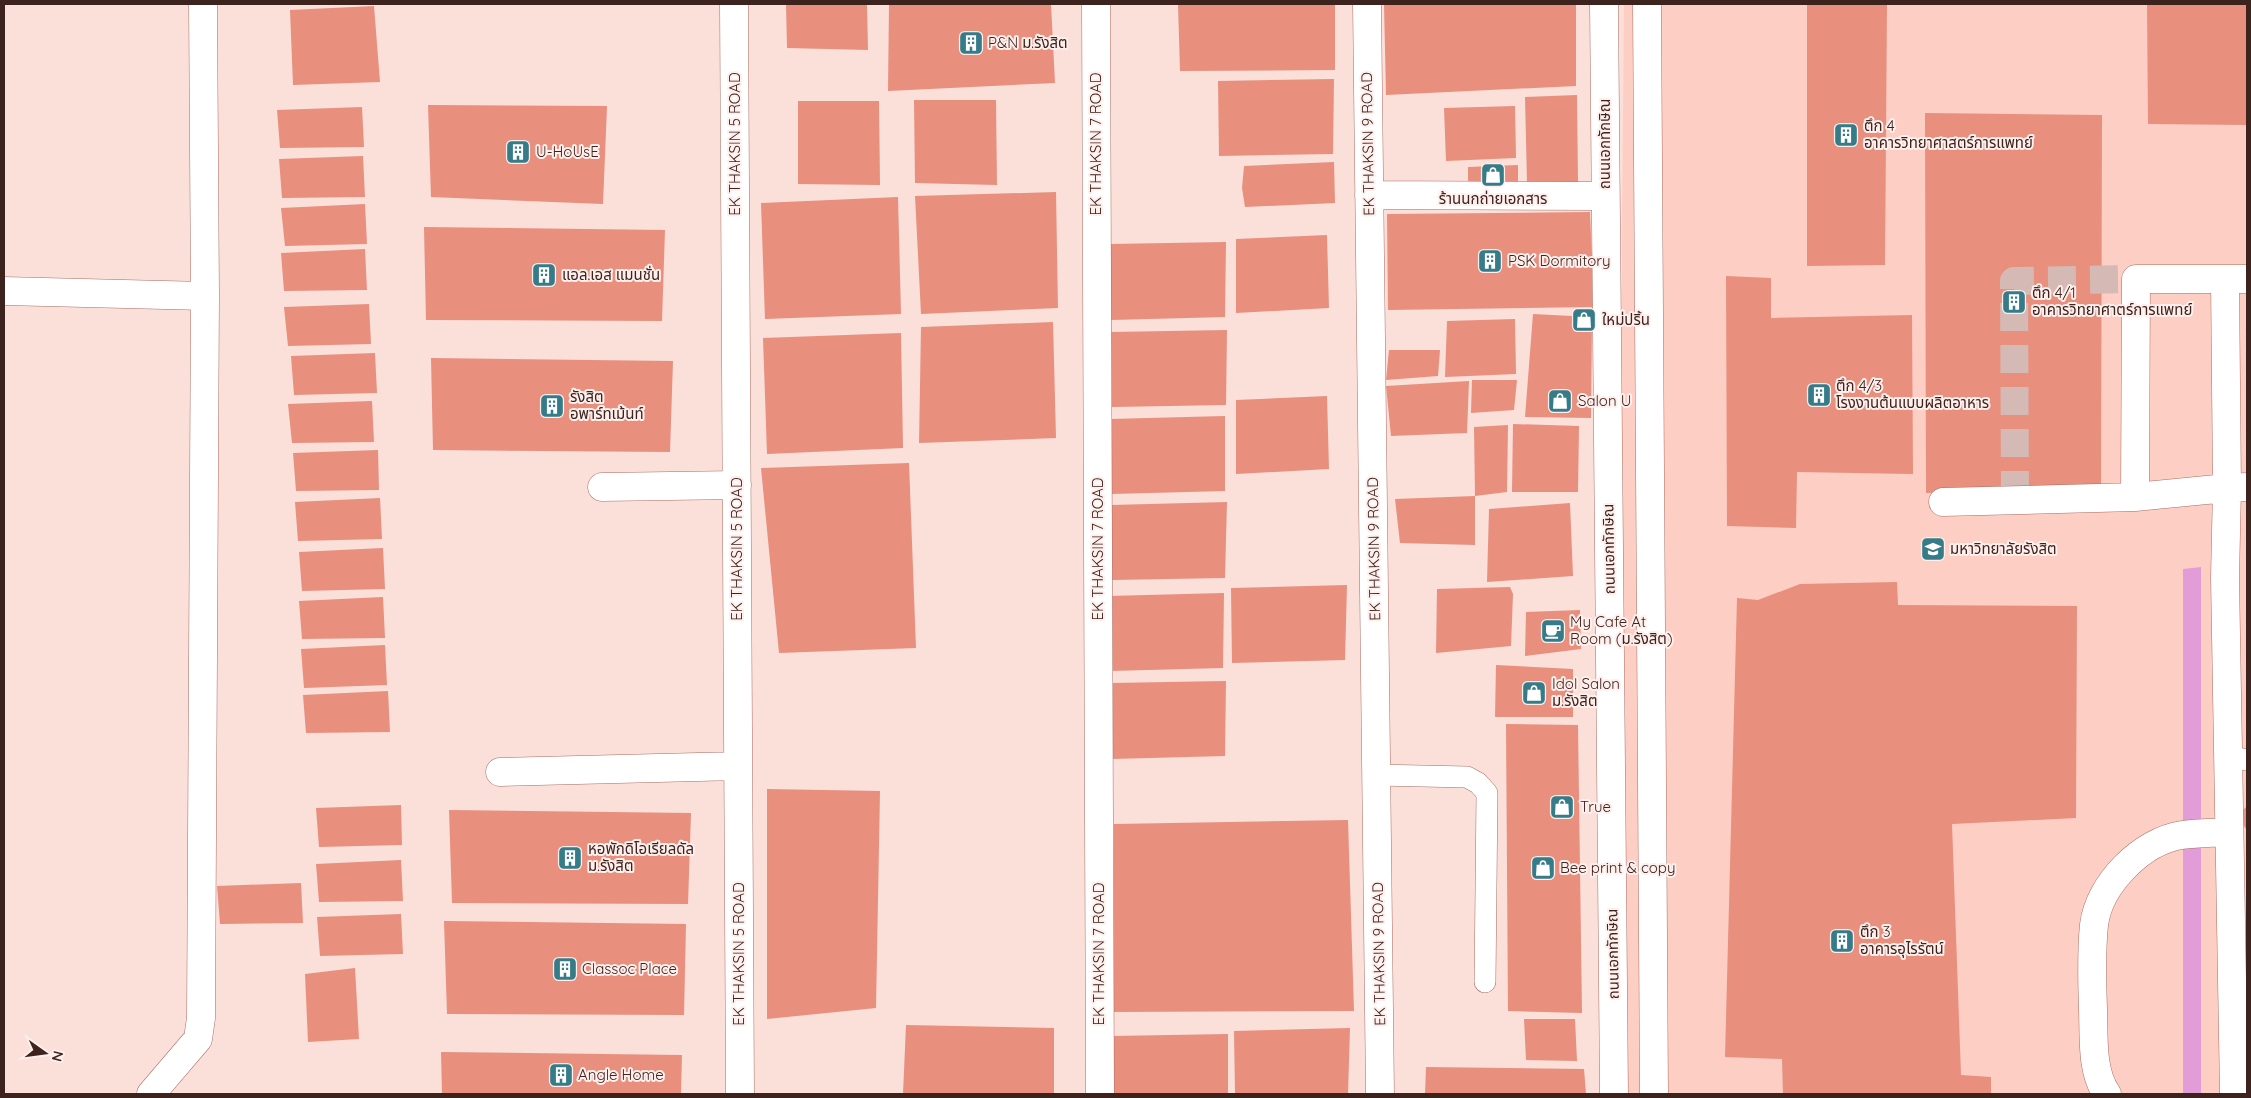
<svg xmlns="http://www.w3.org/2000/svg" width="2251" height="1098" font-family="Quicksand,'Noto Sans Thai',sans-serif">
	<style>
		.built { fill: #fdcec4 }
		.water { fill: #e29dd8 }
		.building { fill: #e88f7e }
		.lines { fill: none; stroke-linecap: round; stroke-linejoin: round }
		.minor-tunnel { stroke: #d5b9b4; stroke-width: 28; stroke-dasharray: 28 14; stroke-linecap: butt }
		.service-casing { stroke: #aa6d61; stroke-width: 22 }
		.minor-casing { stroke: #aa6d61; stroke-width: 29 }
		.tertiary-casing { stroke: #aa6d61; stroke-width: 29 }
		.service { stroke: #fff; stroke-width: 21 }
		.minor { stroke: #fff; stroke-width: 28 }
		.tertiary { stroke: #fff; stroke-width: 28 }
		.labels { text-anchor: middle; stroke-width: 4; stroke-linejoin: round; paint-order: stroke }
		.poi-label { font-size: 15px; fill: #3d231e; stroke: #feefec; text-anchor: start }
		.street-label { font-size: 15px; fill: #3d231e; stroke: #feefec }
	</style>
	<rect width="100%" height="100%" fill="#fbdfd9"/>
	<!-- built -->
	<path class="built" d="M1624 4H2247V1094H1615Z"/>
	<!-- water -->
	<path class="water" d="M2201 567V1094H2183V569Z"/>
	<!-- building -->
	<path class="building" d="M786 4H867L868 50 787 48Z
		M889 4H1051L1055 83 888 91Z
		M1178 4H1335V70L1180 71Z
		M1384 4H1576V86L1386 95Z
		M1807 4H1887L1885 265 1807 266Z
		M2147 4H2247V125L2148 124Z
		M374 6 380 82 293 85 290 10Z
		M1334 79 1333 154 1219 156 1218 81Z
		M1577 95 1578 182 1527 183 1525 97Z
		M914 100H996L997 185 915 183Z
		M798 101H879L880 185 798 184Z
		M428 105 607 106 603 204 431 197Z
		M1515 106 1516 158 1446 161 1444 108Z
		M362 107 364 147 280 148 277 110Z
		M1925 113 2102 115 2101 489 1926 493Z
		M363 156 365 197 282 198 279 159Z
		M1334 162 1335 203 1245 207 1242 188 1244 166Z
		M1518 165V182L1468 186V167Z
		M1056 192 1058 308 921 314 915 196Z
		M898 197 901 314 765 319 761 203Z
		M365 204 367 244 285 246 281 208Z
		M1590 212 1594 307 1388 310 1387 214Z
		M424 227 665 230 662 321 426 320Z
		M1327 235 1329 308 1236 313V239Z
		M1226 242 1225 317 1111 320 1110 244Z
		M365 249 367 290 284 291 281 253Z
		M1726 276 1771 278V318L1912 315 1913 474 1797 472 1796 528 1727 526Z
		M369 304 371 344 288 346 284 307Z
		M1533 314 1592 317 1591 418 1525 417Z
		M1515 319 1516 374 1445 377 1447 321Z
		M1053 322 1056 438 919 443 921 327Z
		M1227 330 1226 405 1112 407 1111 332Z
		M901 333 903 448 767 454 763 338Z
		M1389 350H1440L1438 376 1386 380Z
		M375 353 377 393 294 395 291 356Z
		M431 358 673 361 670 452 433 450Z
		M1472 380H1517L1514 410 1471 413Z
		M1469 381 1467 433 1391 436 1386 386Z
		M1327 396 1329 469 1236 474V400Z
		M372 401 374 442 292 443 288 404Z
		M1225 416V491L1111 494 1110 419Z
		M1513 424 1579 426 1578 492H1512Z
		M1508 425 1507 492 1475 496 1474 427Z
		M378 450 379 490 296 491 293 453Z
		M909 463 916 648 779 653 761 468Z
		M1475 496V545L1400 543 1395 499Z
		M380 498 382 539 298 541 295 502Z
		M1227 502 1225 578 1112 580 1111 505Z
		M1570 503 1573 576 1487 582 1489 509Z
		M383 548 385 589 302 591 299 552Z
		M1897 582 1898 605 2077 606 2076 818 1952 824 1961 1075 1991 1077V1094H1783L1782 1059 1725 1057 1737 598 1758 600 1800 584Z
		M1347 585 1345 660 1232 663 1231 588Z
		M1510 587 1513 594 1511 646 1436 653 1437 589Z
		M1224 593 1223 668 1110 671 1108 596Z
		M383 597 385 638 302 639 299 601Z
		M1580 610 1581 649 1525 656 1526 612Z
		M385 645 387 685 304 688 301 649Z
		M1496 665 1573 669V717H1495Z
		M1226 681 1225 756 1112 759 1111 683Z
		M388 691 390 732 306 733 303 695Z
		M1506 724 1578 725 1582 1013 1508 1011Z
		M767 789 880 791 876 1008 767 1019Z
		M401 805 402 845 319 847 316 808Z
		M2247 806V830L2237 817Z
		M449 810 691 813 688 904 452 903Z
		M1348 820 1354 1011 1113 1012 1114 824Z
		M401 860 403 901 319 902 316 864Z
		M301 883 303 923 220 924 217 886Z
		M401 914 403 954 320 956 317 917Z
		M444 921 686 924 684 1015 447 1014Z
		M355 968 359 1039 308 1042 305 974Z
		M1524 1019H1575L1577 1061 1526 1060Z
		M906 1025 1054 1028V1094H903Z
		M1350 1028 1348 1094H1235L1234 1031Z
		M1228 1034V1094H1113L1112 1036Z
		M441 1052 682 1055 681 1094H442Z
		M1426 1067 1584 1069 1586 1094H1425Z"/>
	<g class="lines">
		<!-- minor-tunnel -->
		<path class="minor-tunnel" d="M2015 499 2014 281 2136 279"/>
		<defs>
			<path id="service" d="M2228 756 2247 760
				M1376 775 1467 777 1478 783 1487 793 1485 982"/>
			<path id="minor" d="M734 4 740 1094
				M1096 4 1100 1094
				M1367 4 1380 1094
				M1369 195 1605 196
				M4 291 205 296
				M602 487 737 485
				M2135 497 2136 279H2247
				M1943 502 2135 497 2227 488 2225 279
				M500 772 738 766
				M151 1094 198 1039 201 1018 205 296 203 4
				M2107 1094C2091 1072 2094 1036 2093 1009 2092 981 2091 953 2094 925 2099 884 2142 841 2182 835 2197 833 2213 833 2228 832
				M2234 1094 2225 578 2227 488 2247 487"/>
			<path id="tertiary" d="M1604 4 1614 1094
				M1647 4 1654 1094"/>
		</defs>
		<!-- service casing -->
		<use href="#service" class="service-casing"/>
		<!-- minor casing -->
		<use href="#minor" class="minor-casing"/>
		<!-- tertiary casing -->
		<use href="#tertiary" class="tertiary-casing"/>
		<!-- service -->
		<use href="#service" class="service"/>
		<!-- minor -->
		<use href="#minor" class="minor"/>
		<!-- tertiary -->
		<use href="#tertiary" class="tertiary"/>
	</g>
	<!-- icons -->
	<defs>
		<symbol id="building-square" viewBox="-11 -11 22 22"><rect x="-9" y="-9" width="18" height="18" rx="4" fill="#357b88" stroke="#feefec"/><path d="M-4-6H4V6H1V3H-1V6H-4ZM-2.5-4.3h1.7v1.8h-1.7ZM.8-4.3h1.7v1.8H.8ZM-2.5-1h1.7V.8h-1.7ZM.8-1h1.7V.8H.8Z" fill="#fff"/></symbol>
		<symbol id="shop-square" viewBox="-11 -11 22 22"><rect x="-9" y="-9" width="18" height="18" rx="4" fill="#357b88" stroke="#feefec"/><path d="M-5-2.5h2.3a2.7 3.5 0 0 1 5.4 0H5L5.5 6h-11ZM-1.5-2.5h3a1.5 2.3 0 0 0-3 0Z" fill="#fff"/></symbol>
		<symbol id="university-square" viewBox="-11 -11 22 22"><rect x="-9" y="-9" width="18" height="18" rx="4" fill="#357b88" stroke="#feefec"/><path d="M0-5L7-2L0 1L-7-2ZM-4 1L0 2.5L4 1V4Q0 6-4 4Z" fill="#fff"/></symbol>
		<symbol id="cafe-square" viewBox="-11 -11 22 22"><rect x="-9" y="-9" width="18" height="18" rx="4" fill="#357b88" stroke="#feefec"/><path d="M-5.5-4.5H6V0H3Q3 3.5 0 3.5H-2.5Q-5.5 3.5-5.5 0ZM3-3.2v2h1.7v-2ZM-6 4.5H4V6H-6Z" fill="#fff"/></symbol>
	</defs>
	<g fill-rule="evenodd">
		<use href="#building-square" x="957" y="29" width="28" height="28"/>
		<use href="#building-square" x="1832" y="121" width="28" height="28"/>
		<use href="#building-square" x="504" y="138" width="28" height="28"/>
		<use href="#shop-square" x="1479" y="161" width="28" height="28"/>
		<use href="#building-square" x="1476" y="247" width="28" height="28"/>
		<use href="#building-square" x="530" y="261" width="28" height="28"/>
		<use href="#building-square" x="2000" y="288" width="28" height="28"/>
		<use href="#shop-square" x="1570" y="306" width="28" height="28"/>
		<use href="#building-square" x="1805" y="381" width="28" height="28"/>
		<use href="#shop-square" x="1546" y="387" width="28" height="28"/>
		<use href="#building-square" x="538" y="392" width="28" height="28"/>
		<use href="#university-square" x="1919" y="535" width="28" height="28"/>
		<use href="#cafe-square" x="1539" y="617" width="28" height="28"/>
		<use href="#shop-square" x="1520" y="679" width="28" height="28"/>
		<use href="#shop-square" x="1548" y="793" width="28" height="28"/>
		<use href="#building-square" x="556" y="844" width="28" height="28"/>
		<use href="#shop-square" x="1529" y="854" width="28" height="28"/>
		<use href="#building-square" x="1828" y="927" width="28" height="28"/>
		<use href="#building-square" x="551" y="955" width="28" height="28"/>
		<use href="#building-square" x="547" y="1061" width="28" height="28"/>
	</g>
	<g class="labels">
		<!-- poi labels -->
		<g class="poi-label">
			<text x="988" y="48">P&amp;N ม.รังสิต</text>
			<text x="1864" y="131">ตึก 4<tspan x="1864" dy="17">อาคารวิทยาศาสตร์การแพทย์</tspan></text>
			<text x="536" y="157">U-HoUsE</text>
			<text x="1493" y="204" text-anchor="middle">ร้านนกถ่ายเอกสาร</text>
			<text x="1508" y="266">PSK Dormitory</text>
			<text x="562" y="280">แอล.เอส แมนชั่น</text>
			<text x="2032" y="298">ตึก 4/1<tspan x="2032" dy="17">อาคารวิทยาศาตร์การแพทย์</tspan></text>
			<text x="1602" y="325">ใหม่ปริ้น</text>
			<text x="1836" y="391">ตึก 4/3<tspan x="1836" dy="17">โรงงานต้นแบบผลิตอาหาร</tspan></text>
			<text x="570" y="402">รังสิต<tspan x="570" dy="17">อพาร์ทเม้นท์</tspan></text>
			<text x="1578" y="406">Salon U</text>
			<text x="1950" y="554">มหาวิทยาลัยรังสิต</text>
			<text x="1570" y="627">My Cafe At<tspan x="1570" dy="17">Room (ม.รังสิต)</tspan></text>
			<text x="1552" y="689">Idol Salon<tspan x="1552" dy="17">ม.รังสิต</tspan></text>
			<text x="1580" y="812">True</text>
			<text x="588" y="854">หอพักดิโอเรียลดัล<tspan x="588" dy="17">ม.รังสิต</tspan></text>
			<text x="1560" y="873">Bee print &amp; copy</text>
			<text x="1860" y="937">ตึก 3<tspan x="1860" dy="17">อาคารอุไรรัตน์</tspan></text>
			<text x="582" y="974">Classoc Place</text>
			<text x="578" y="1080">Angle Home</text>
		</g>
		<!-- street labels -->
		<g class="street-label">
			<text transform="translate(735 144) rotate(-90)" y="5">EK THAKSIN 5 ROAD</text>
			<text transform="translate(1096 144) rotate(-90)" y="5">EK THAKSIN 7 ROAD</text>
			<text transform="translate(1368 144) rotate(-91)" y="5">EK THAKSIN 9 ROAD</text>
			<text transform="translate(1605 144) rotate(-90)" y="5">ถนนเอกทักษิณ</text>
			<text transform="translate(737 549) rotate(-90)" y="5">EK THAKSIN 5 ROAD</text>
			<text transform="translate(1098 549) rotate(-90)" y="5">EK THAKSIN 7 ROAD</text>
			<text transform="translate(1374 549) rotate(-91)" y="5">EK THAKSIN 9 ROAD</text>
			<text transform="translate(1609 549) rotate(-91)" y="5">ถนนเอกทักษิณ</text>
			<text transform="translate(739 954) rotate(-90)" y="5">EK THAKSIN 5 ROAD</text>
			<text transform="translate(1099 954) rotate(-90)" y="5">EK THAKSIN 7 ROAD</text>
			<text transform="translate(1379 954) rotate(-91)" y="5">EK THAKSIN 9 ROAD</text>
			<text transform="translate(1613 954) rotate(-91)" y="5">ถนนเอกทักษิณ</text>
		</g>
	</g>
	<!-- border -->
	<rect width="2251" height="1098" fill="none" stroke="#3d231e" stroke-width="10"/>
	<!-- north arrow -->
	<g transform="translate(45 1053) rotate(104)" stroke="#feefec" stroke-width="4" paint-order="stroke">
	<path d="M0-4L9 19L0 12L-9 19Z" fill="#3d231e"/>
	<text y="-8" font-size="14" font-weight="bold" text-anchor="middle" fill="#3d231e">N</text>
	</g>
</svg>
